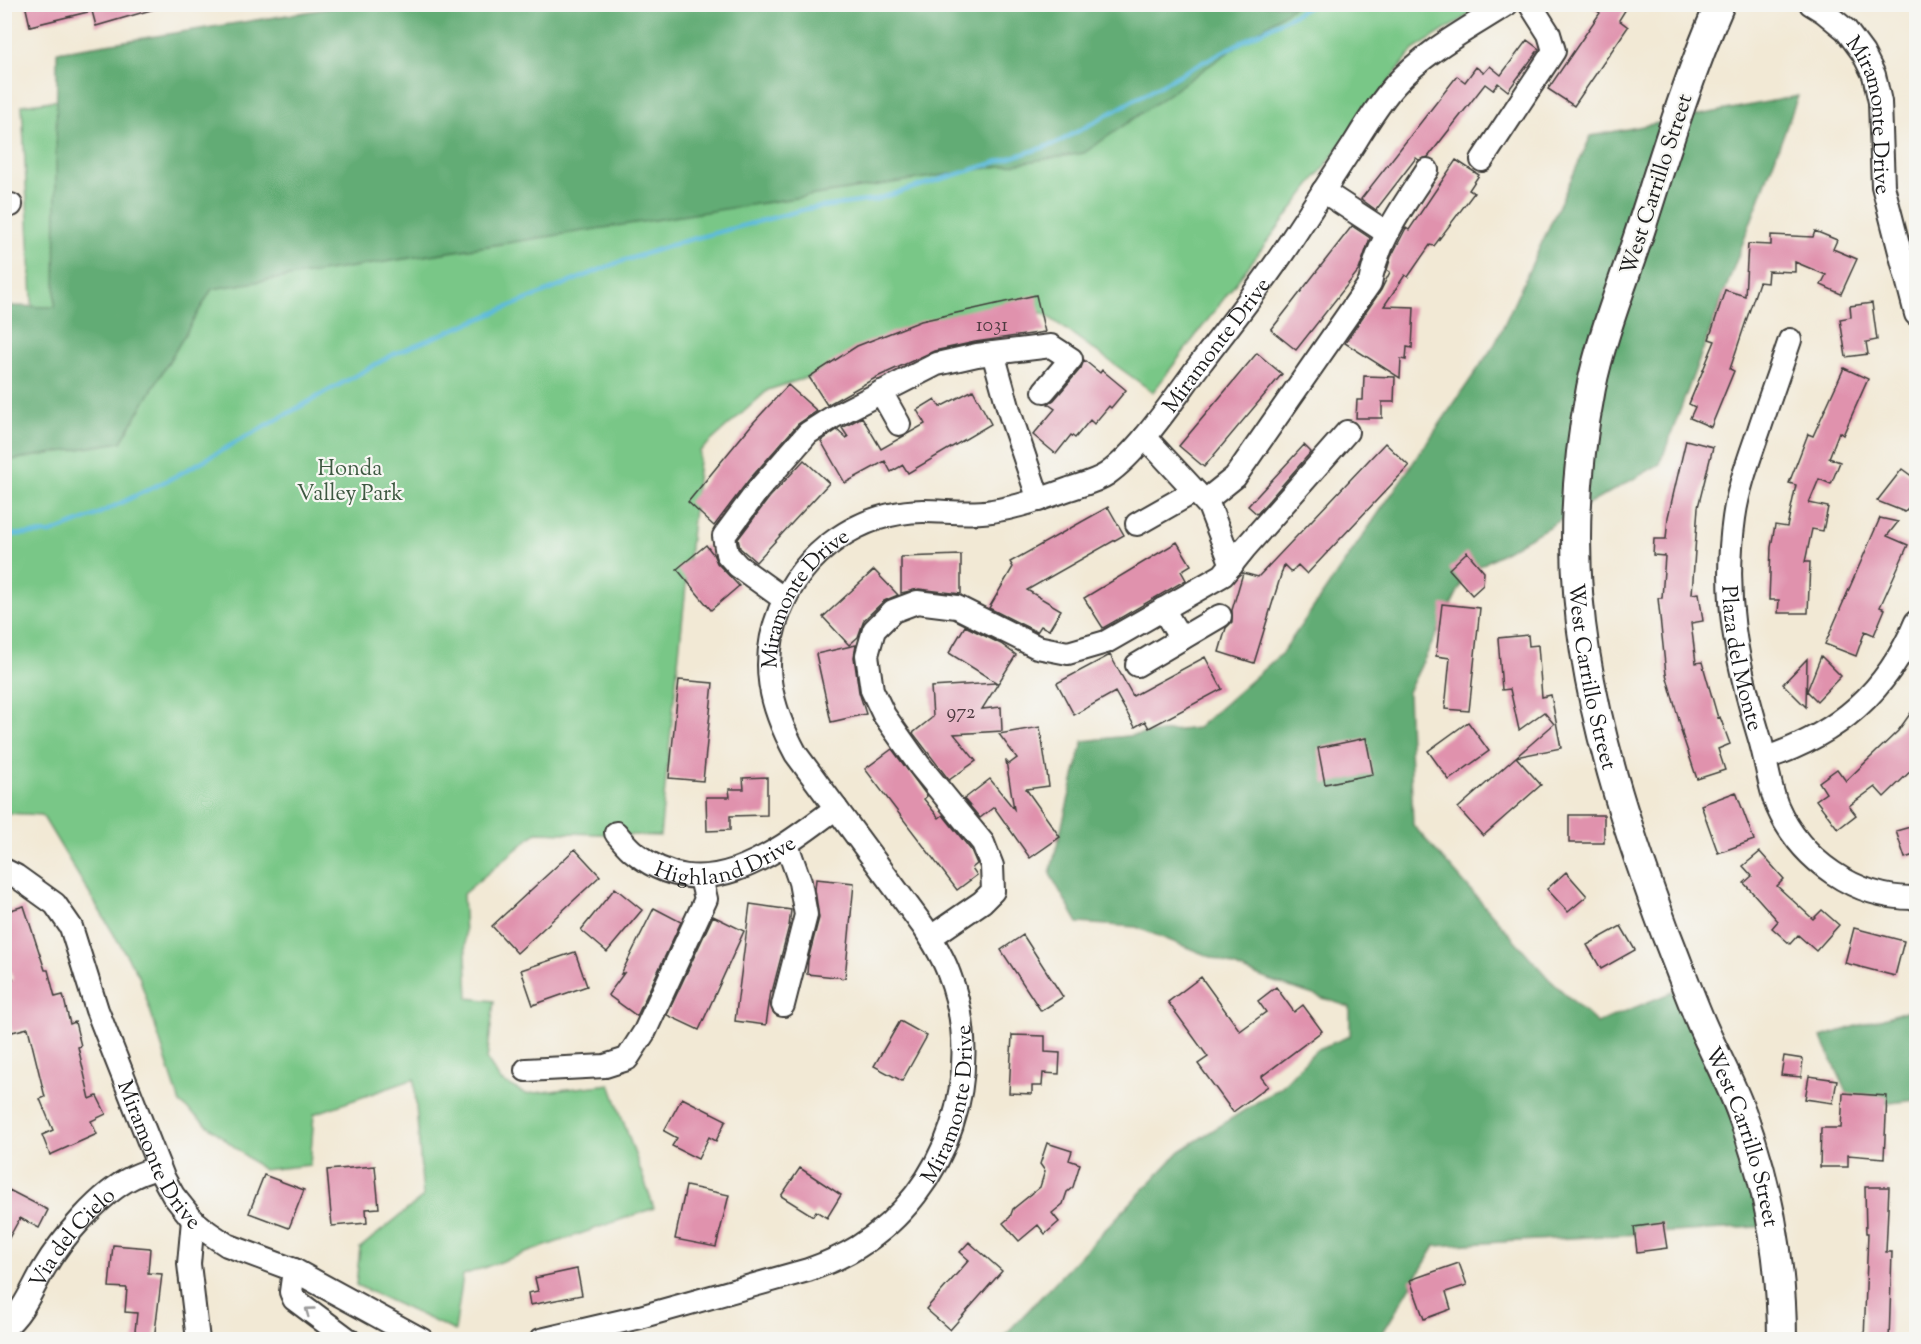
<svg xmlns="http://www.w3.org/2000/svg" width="1921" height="1344" font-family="'Sorts Mill Goudy',serif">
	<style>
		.green { fill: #79c787; stroke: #4a7252; stroke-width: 1.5 }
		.forest { fill: #62ac74; stroke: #3f6448; stroke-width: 1.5 }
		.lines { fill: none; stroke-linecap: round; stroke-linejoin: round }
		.stream { stroke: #5dbbdb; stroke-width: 4.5 }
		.building { fill: #e092ad }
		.minor-casing { stroke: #3c3b38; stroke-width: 26 }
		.major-casing { stroke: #3c3b38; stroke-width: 32 }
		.minor { stroke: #fff; stroke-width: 22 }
		.major { stroke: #fff; stroke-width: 28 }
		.oneway { stroke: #999 }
		.labels { text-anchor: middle; stroke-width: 4.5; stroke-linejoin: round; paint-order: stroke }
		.number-label { font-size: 20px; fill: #4d3a40 }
		.street-label { font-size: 22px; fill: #1c1c1c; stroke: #f6f6f2 }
		.park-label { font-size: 22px; fill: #3d5841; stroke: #f6f6f2 }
	</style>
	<rect width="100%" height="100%" fill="#f6f6f2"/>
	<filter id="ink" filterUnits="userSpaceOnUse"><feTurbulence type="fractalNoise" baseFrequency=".0167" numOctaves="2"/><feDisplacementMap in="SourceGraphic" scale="12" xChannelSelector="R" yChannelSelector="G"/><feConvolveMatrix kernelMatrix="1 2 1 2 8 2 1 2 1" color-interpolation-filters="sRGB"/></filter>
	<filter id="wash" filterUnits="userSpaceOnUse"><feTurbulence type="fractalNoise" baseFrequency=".008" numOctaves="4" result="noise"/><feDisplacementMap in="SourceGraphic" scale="24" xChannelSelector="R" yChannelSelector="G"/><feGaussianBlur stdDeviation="1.35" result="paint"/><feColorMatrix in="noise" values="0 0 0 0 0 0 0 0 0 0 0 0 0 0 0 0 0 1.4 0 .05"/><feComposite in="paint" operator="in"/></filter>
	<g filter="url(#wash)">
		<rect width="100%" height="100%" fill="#f2e9d5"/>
		<!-- green -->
		<path class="green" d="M672 5H1485L1413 50 1153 392 1043 313 1015 311 768 390 700 451 660 836 537 832 463 894 468 998 494 1001 487 1060 501 1081 526 1094 610 1084 654 1208 463 1275 455 1331 356 1285 360 1248 423 1197 414 1079 314 1114 310 1165 263 1170 180 1103 139 976 42 815 5 813V346L34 338 22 105 671 20Z"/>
		<!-- forest -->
		<path class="forest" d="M350 5V4L1296 5 1084 153 212 289 121 442 5 461V306L55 307 57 52Z
			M1798 96 1660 464 1467 573 1408 692 1413 825 1549 979 1597 1023 1687 986 1773 1226 1435 1246 1379 1339 1000 1340 1180 1151 1281 1087 1316 1050 1350 1036V1007L1271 981 1136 927 1078 923 1050 874 1083 741 1197 728 1282 653 1495 344 1591 136Z
			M1916 1008V1100L1854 1107 1821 1037Z"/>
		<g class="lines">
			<!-- stream -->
			<path class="stream" d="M4 535 51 533 94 516 174 477 396 353 614 264 681 242 806 209 874 200 1055 144 1186 71 1314 4"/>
		</g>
		<g id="blocks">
			<!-- building -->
			<path class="building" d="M25 4H158V8L96 26 92 11 30 26Z
				M1588 4H1629L1619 20 1628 27 1574 106 1548 89 1600 13Z
				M1527 40 1539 49 1508 91 1498 83 1493 90 1485 84 1428 157 1419 160 1416 158 1376 210 1361 199 1457 76 1465 82 1476 67 1484 73 1490 66 1501 75Z
				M1456 160 1479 175 1469 190 1474 193 1434 246 1430 245 1408 277 1405 275 1384 306 1414 307 1412 348 1407 347 1406 360 1401 359 1400 378 1345 343 1381 290 1390 272 1387 270 1391 257 1406 228 1409 230Z
				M1352 226 1370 238 1359 270 1296 350 1271 330Z
				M1815 231 1837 240 1833 249 1857 259 1841 294 1821 285 1826 275 1795 262V272L1768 271 1767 283 1759 282 1730 369 1734 371 1711 427 1690 418 1695 407 1689 404 1715 341 1709 339 1725 290 1745 296 1748 244 1771 245V235L1813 237Z
				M1036 295 1045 332 975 342 934 351 877 377 827 405 809 377 857 346 921 321Z
				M1872 303 1877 340 1866 342 1868 354 1846 357 1840 319 1851 317 1850 306Z
				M1257 353 1282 374 1204 467 1179 446Z
				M1084 360 1100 373 1102 370 1126 390 1111 408 1109 406 1094 424 1090 420 1075 438 1071 435 1056 454 1033 435 1055 409 1048 404 1054 400 1081 368Z
				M1844 368 1868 379 1843 435 1839 432 1829 458 1840 462 1831 484 1819 479 1809 503 1828 507 1823 531 1812 529 1805 562H1810L1808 613H1778L1779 600H1769L1771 547 1775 525 1787 527 1796 485 1789 483 1808 434 1813 436Z
				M1364 376 1395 377 1394 402H1382V418H1356L1357 400H1363Z
				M788 385 817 411 798 424 748 481 714 526 688 502 753 423Z
				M973 390 991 424 908 473 903 465 891 472 885 461 845 483 821 441 837 430 846 438 848 437 842 428 862 417 881 449 925 424 917 410 935 399 940 407Z
				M1686 440 1713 447 1698 507 1692 594 1699 593 1703 621 1691 623 1696 663 1702 662 1718 718 1720 717 1730 744 1718 749 1725 770 1697 779 1681 731H1682L1666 674 1658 598H1662L1665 556 1653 555 1654 539H1666L1668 517Z
				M1385 443 1409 466 1307 574 1298 565 1291 572 1284 565 1254 663 1219 652 1226 628 1232 622V610L1243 573 1258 577Z
				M1304 445 1311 452 1257 514 1248 506Z
				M804 460 829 483 756 562 740 548 738 539 769 498Z
				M1902 469 1917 480V514L1909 508 1905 512 1877 501Z
				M1108 507 1124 535 1027 590 1061 610 1049 630 1041 626 1037 632 989 608 1013 567 1010 562Z
				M1880 518 1898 522 1887 536 1908 545 1880 607 1885 609 1874 635 1865 631 1856 656 1825 644Z
				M1177 542 1191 565 1181 571 1186 580 1103 628 1084 598Z
				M706 545 713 554 717 563 739 586 711 610 677 569Z
				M1467 552 1484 572 1483 585 1472 595 1449 569Z
				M961 555V594L919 589 901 593V557Z
				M874 570 898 595 884 601 864 620 858 637 849 645 823 617Z
				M1442 604 1480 608 1469 711 1445 709 1450 658 1436 656Z
				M965 626 1001 644 1016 655 982 709 1001 707 1002 731 954 734 976 761 949 780 913 733 933 717 931 687 997 683 949 653Z
				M1528 635 1529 646 1538 645 1542 697 1551 695 1561 748 1516 757 1554 724 1544 712 1519 730 1510 689 1502 690 1498 638Z
				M856 645 854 657 859 692 866 714 831 722 816 654Z
				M1110 655 1133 696 1205 657 1222 689 1149 728 1145 721 1135 727 1115 692 1074 715 1057 683Z
				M1821 656 1841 676 1817 701 1807 691Z
				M1807 659 1806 707 1783 684Z
				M679 680 713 683 703 781 669 778Z
				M1917 704V765L1884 797 1875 787 1849 806 1856 815 1838 829 1816 800 1826 793 1819 782 1837 769 1846 781 1898 731Z
				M1468 722 1489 751 1449 780 1428 751Z
				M1040 727 1049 786 1026 789 1060 837 1030 858 994 807 980 818 964 799 990 779 1014 809 1006 761 1009 764 1017 758 999 734Z
				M1366 738 1373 774 1325 784 1318 748Z
				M892 749 927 796 924 799 939 818 943 815 971 850 977 864 972 868 977 875 957 890 865 769Z
				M1516 757 1541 785 1483 836 1458 808Z
				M767 777V815L730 816V830L707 831 706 797H730L729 789H744L743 778Z
				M1736 792 1754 840 1718 853 1701 805Z
				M1569 815H1604V843H1569Z
				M1917 825V854L1905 858 1896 831Z
				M575 849 600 876 517 953 492 926Z
				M1760 852 1784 879 1777 886 1813 919 1822 910 1839 925 1816 951 1798 935 1790 944 1772 928 1778 921 1744 883 1752 876 1743 866Z
				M1566 872 1587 896 1568 912 1547 889Z
				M816 879 854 883 845 978 807 974 808 960 819 918 815 889Z
				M615 888 642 910 607 952 581 930Z
				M750 904 791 910 789 926 772 992 771 991 766 1025 735 1021Z
				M24 906 45 970H48L55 997 63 995 70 1024 75 1022 81 1046 78 1047 90 1099 97 1096 106 1114 91 1121 97 1134 50 1155 42 1135 53 1130 40 1099 45 1097 28 1028 12 1032 4 1003V981L13 979 4 953V912Z
				M654 908 681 922 637 1016 608 995 624 973 621 974Z
				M713 916 744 931 699 1030 667 1015Z
				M1621 926 1635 950 1601 969 1587 945Z
				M1854 928 1904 941 1895 976 1845 963Z
				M1023 935 1063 997 1041 1011 1001 950Z
				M575 952 587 986 533 1005 521 970Z
				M1201 977 1240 1031 1266 1012 1258 1001 1276 987 1294 1012 1303 1005 1322 1031 1261 1077 1268 1086 1233 1112 1198 1064 1208 1057 1168 1002Z
				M900 1021 927 1036 902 1081 874 1066Z
				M1012 1035 1045 1036V1052L1060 1053 1059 1074 1043 1073 1042 1086H1032V1094L1009 1093Z
				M1784 1056 1803 1059 1801 1077 1781 1075Z
				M1809 1076 1837 1080 1833 1103 1805 1099Z
				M1843 1093 1887 1096 1884 1158 1848 1155V1167H1820L1821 1128H1841Z
				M682 1098 726 1120 716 1141 709 1137 698 1159 672 1146 677 1138 664 1131Z
				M1047 1143 1072 1151 1069 1160 1080 1164 1073 1187 1067 1192 1063 1204 1052 1213 1059 1222 1045 1234 1038 1225 1019 1241 1003 1223 1010 1217 1013 1209 1040 1187 1045 1171 1040 1164Z
				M375 1166 379 1208 366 1209 367 1223 332 1226 327 1170Z
				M800 1168 841 1195 827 1218 816 1211 813 1216 781 1196Z
				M264 1175 304 1190 289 1228 249 1213Z
				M686 1186 729 1195 716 1247 675 1239Z
				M1865 1187H1889L1886 1252H1892L1889 1340H1864L1868 1233H1866Z
				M9 1190 48 1210 39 1228 20 1218 4 1247V1198Z
				M1663 1223 1667 1248 1637 1252 1634 1227Z
				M969 1242 1002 1271 950 1330 926 1309 969 1260 960 1252Z
				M113 1245 150 1248 148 1273 162 1274 154 1340H134L137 1313 125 1312 127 1288 109 1287Z
				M1459 1263 1467 1285 1446 1292 1451 1309 1424 1319 1410 1280Z
				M577 1269 582 1295 530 1305 528 1293 538 1291 535 1278Z"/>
		</g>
	</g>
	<g filter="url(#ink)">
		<use href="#blocks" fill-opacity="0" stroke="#3c3b38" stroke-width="1.5"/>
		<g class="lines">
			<defs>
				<g id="minor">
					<path id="s1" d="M1811 4 1824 12 1846 30 1863 53 1874 75 1880 102 1883 186 1916 314"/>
					<path d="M1482 160 1554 51 1549 34 1530 4"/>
					<path d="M1323 191 1387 233"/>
					<path d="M4 206 11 205"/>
					<path id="s2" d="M1790 340C1780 370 1769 400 1759 430 1749 459 1738 488 1734 518 1723 597 1736 660 1759 736 1766 758 1769 786 1777 806 1801 861 1856 899 1916 898"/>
					<path d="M993 353 1010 414 1039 500"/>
					<path d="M881 392 899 424"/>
					<path d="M1145 437 1209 506 1232 565"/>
					<path d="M1205 501 1235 477 1370 283C1378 240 1403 206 1427 170"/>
					<path d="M1137 524 1195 491"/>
					<path d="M784 599 738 566 727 554 724 536 758 490 808 433 833 417 937 364 977 355 1051 346 1071 359 1044 391"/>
					<path d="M1181 639 1220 616"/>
					<path d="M1137 665 1181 639 1163 609"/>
					<path d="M1766 758C1838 734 1887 692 1916 622"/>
					<path id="s3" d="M616 833C622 840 628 848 635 853 706 910 778 851 836 808"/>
					<path id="s4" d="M4 870 16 876 55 904 71 927 97 1010 163 1177 173 1195 193 1220 209 1233 227 1245 294 1270 422 1340"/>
					<path d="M931 937 982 902 993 891 992 866 983 843 920 766 884 715 872 690 867 655 874 630 893 611 917 602 957 607 1037 647 1068 653 1106 642 1223 575 1244 549 1347 432"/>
					<path d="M783 1005 806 915 800 882 787 845"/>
					<path d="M526 1070 605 1066 627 1059 645 1031 706 899 701 878"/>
					<path d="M193 1220 189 1264 198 1340"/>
					<path d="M294 1270 291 1292 294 1299 349 1340"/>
					<path id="s5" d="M4 1328C23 1313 31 1291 43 1270 61 1239 100 1193 133 1177 141 1173 151 1170 159 1167"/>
					<path id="s6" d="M541 1340 640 1317 808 1270C825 1264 842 1257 858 1247 948 1191 987 1073 949 974 943 957 933 941 923 926L796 754C770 706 759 663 780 610 803 552 860 512 923 511 946 511 969 515 992 511 1019 507 1044 498 1069 489 1081 485 1097 481 1107 474 1140 451 1175 397 1200 364 1231 323 1264 283 1292 239 1312 208 1332 178 1352 147 1365 126 1378 104 1395 85 1425 51 1468 29 1507 4"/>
				</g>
				<g id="major">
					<path id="s7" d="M1720 4C1688 77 1665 153 1641 228 1624 281 1602 334 1591 388 1574 475 1571 565 1585 652 1600 748 1632 843 1666 934 1678 964 1689 995 1702 1025 1715 1055 1731 1083 1742 1114 1769 1187 1782 1261 1782 1340"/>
				</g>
			</defs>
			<!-- minor casing -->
			<use href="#minor" class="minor-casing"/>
			<!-- major casing -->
			<use href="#major" class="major-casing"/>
			<!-- minor -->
			<use href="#minor" class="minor"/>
			<!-- major -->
			<use href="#major" class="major"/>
		</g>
		<!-- one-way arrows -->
		<defs><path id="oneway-chevron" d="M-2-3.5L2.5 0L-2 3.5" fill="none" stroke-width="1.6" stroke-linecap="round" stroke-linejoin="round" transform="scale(1.5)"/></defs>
		<use class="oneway" href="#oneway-chevron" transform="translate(309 1311) rotate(-144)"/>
	</g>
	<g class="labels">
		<!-- number labels -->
		<g class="number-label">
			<text x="992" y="331">1031</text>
			<text x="961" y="718">972</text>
		</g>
		<!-- street labels -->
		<g class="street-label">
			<text dy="8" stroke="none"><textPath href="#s1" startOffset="135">Miramonte Drive</textPath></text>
			<text transform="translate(1655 184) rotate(-72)" y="8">West Carrillo Street</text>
			<text dy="8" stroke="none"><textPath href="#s6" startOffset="1605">Miramonte Drive</textPath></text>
			<text dy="8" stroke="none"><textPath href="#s6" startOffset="1083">Miramonte Drive</textPath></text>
			<text dy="8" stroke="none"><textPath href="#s2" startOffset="328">Plaza del Monte</textPath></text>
			<text dy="8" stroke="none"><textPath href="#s7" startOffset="696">West Carrillo Street</textPath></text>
			<text dy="8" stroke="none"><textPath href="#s3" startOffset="126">Highland Drive</textPath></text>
			<text dy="8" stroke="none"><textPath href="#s6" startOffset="508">Miramonte Drive</textPath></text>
			<text dy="8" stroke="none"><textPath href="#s7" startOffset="1182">West Carrillo Street</textPath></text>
			<text dy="8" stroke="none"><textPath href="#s4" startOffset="334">Miramonte Drive</textPath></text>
			<text dy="8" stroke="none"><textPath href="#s5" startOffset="114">Via del Cielo</textPath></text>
		</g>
		<!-- park labels -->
		<g class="park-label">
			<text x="350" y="475">Honda<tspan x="350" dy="25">Valley Park</tspan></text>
		</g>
	</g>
	<!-- margin -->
	<rect width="1921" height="1344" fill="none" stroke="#f6f6f2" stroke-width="24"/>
</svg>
